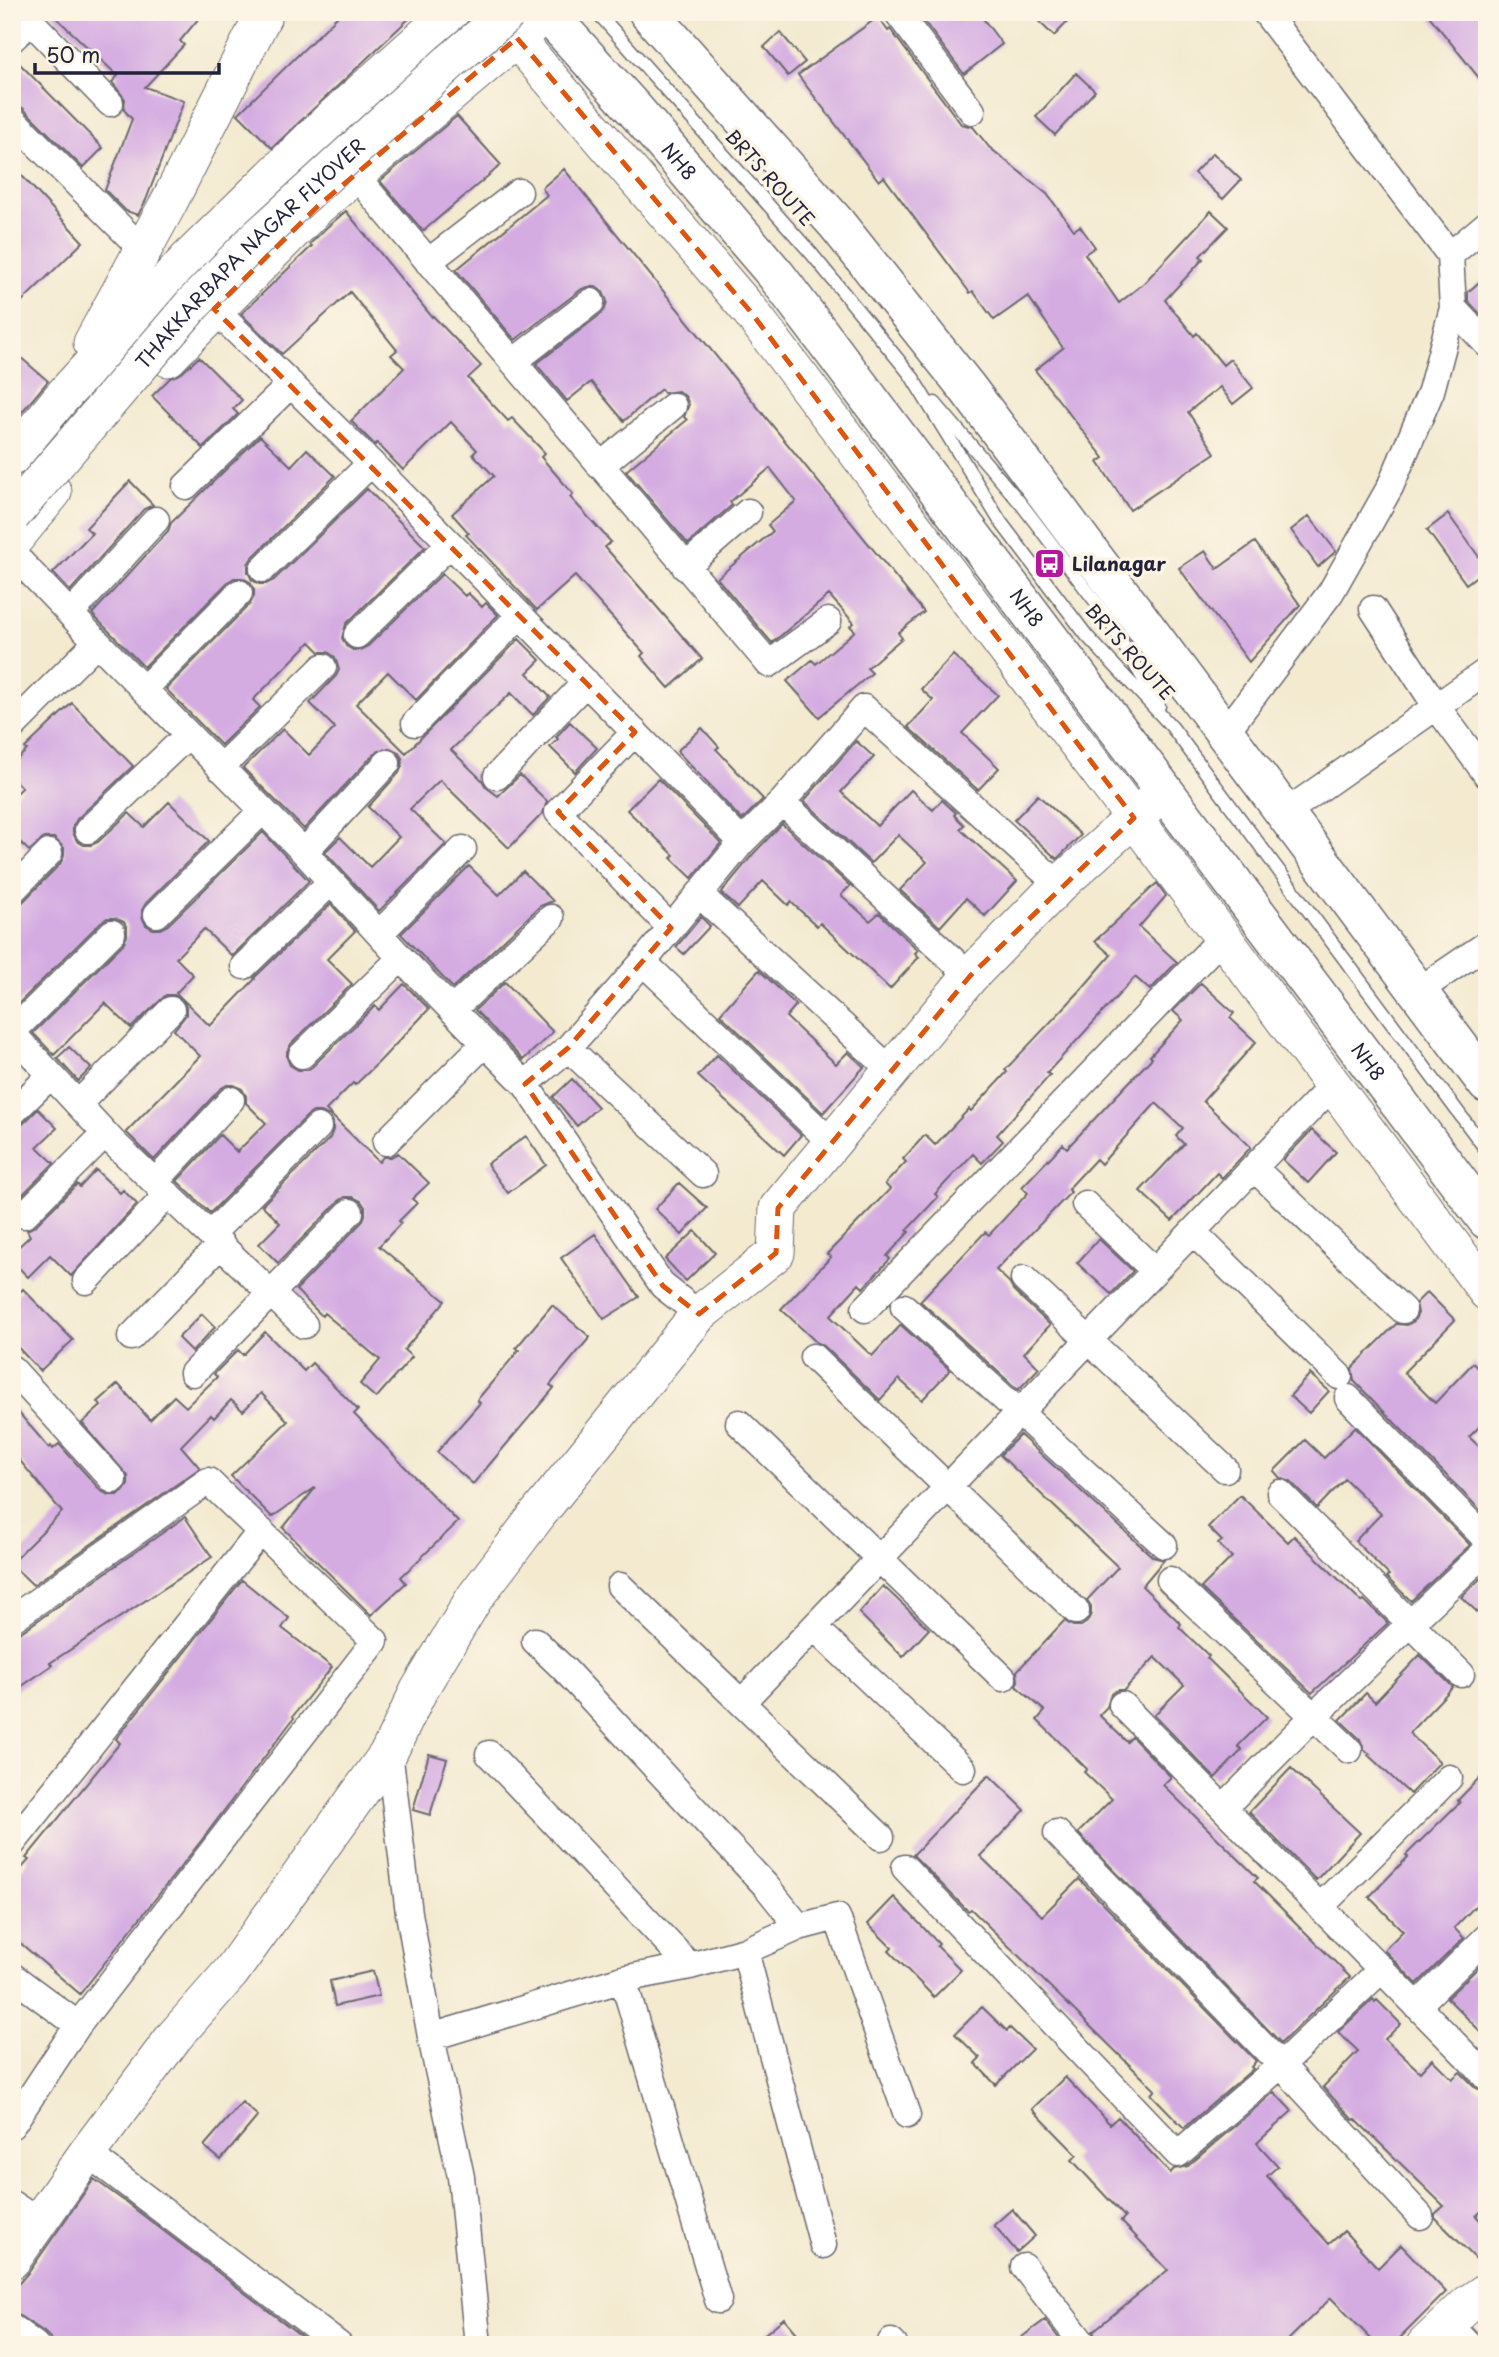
<svg xmlns="http://www.w3.org/2000/svg" width="1499" height="2357" font-family="'Playpen Sans',sans-serif">
	<style>
		.building { fill: #d4ace2 }
		.lines { fill: none; stroke-linecap: round; stroke-linejoin: round }
		.lane-casing { stroke: #6b686f; stroke-width: 15 }
		.street-casing { stroke: #6b686f; stroke-width: 29 }
		.secondary-casing { stroke: #6b686f; stroke-width: 39 }
		.primary-casing { stroke: #6b686f; stroke-width: 41 }
		.lane { stroke: #fff; stroke-width: 12 }
		.street { stroke: #fff; stroke-width: 26 }
		.secondary { stroke: #fff; stroke-width: 37 }
		.primary { stroke: #fff; stroke-width: 38 }
		.secondary-bridge-casing { stroke: #6b686f; stroke-width: 39; stroke-linecap: butt }
		.secondary-bridge { stroke: #fff; stroke-width: 37 }
		.marked { fill: none; stroke: #de560e; stroke-width: 5; stroke-dasharray: 14 9; stroke-linejoin: round }
		.labels { text-anchor: middle; stroke-width: 7; stroke-linejoin: round; paint-order: stroke }
		.street-label { font-size: 19px; fill: #22223b; stroke: #fcf5e5 }
		.poi-label { font-size: 19px; font-weight: bold; fill: #22223b; stroke: #fcf5e5; text-anchor: start }
	</style>
	<rect width="100%" height="100%" fill="#fcf5e5"/>
	<filter id="ink" filterUnits="userSpaceOnUse"><feTurbulence type="fractalNoise" baseFrequency=".0143" numOctaves="2"/><feDisplacementMap in="SourceGraphic" scale="14" xChannelSelector="R" yChannelSelector="G"/><feConvolveMatrix kernelMatrix="1 2 1 2 8 2 1 2 1" color-interpolation-filters="sRGB"/></filter>
	<filter id="wash" filterUnits="userSpaceOnUse"><feTurbulence type="fractalNoise" baseFrequency=".00686" numOctaves="4" result="noise"/><feDisplacementMap in="SourceGraphic" scale="28" xChannelSelector="R" yChannelSelector="G"/><feGaussianBlur stdDeviation="1.57" result="paint"/><feColorMatrix in="noise" values="0 0 0 0 0 0 0 0 0 0 0 0 0 0 0 0 0 1.4 0 .05"/><feComposite in="paint" operator="in"/></filter>
	<g filter="url(#wash)">
		<rect width="100%" height="100%" fill="#f3ead0"/>
		<g id="blocks">
			<!-- building -->
			<path class="building" d="M50 12H204L180 41 184 45 145 87 184 101 146 200 138 215 126 211 105 190 132 119 124 110 125 99 112 82 118 76Z
				M342 12H416L272 148 238 114Z
				M917 12H978L1002 44 964 74Z
				M1029 12H1077L1054 36Z
				M1426 12H1487V88Z
				M878 17 888 31 890 29 961 124 973 127 989 147 1047 194 1074 230 1080 226 1095 247 1085 254 1119 303 1144 283 1211 211 1228 227 1200 256 1203 259 1165 300 1194 336 1197 333 1223 365 1230 359 1253 388 1233 404 1220 387 1188 412 1215 453 1130 510 1098 462 1104 458 1035 370 1063 348 1028 296 994 320 973 291 970 293 884 177 879 181 798 75Z
				M780 32 805 62 788 76 764 47Z
				M12 56 103 148 83 168 23 108 12 104Z
				M1076 73 1095 91 1055 135 1036 117Z
				M457 116 501 165 423 231 380 181Z
				M1213 153 1241 180 1223 199 1194 173Z
				M12 165 83 242 12 311Z
				M564 169 924 612 898 633 902 638 867 668 872 673 819 717 787 681 812 660 816 664 855 631 850 626 854 623 829 595 772 643 717 578 773 531 768 525 796 501 770 468 730 502 732 505 688 544 626 471 687 420 684 417 689 404 685 396 678 391 664 393 661 389 624 421 591 382 567 401 536 364 601 314 605 309 607 301 603 292 596 287H588L582 289 515 340 456 270 547 195 542 188Z
				M346 211 432 317 433 316 481 366 468 378 508 421 512 418 545 453 541 457 573 494 570 497 611 542 605 547 702 659 669 688 641 656 644 653 575 576 537 610 466 535 469 533 452 514 494 476 473 454 477 450 451 422 403 470 377 443 375 445 351 421 404 368 391 355 397 350 350 292 282 354 241 314 312 246 310 244 326 228Z
				M1487 275V321L1468 301V292Z
				M12 350 48 381 21 413 12 405Z
				M199 357 242 400 233 409 238 414 203 448 152 396 170 378 182 373Z
				M260 436 291 466 307 449 335 476 252 558 248 564V572L252 580 259 584H266L274 580 367 489 425 547 346 624 342 638 346 646 353 650H360L368 646 442 574 465 596 468 593 482 607 486 603 498 615 416 700 388 672 356 704 406 753 519 639 540 660 527 673 550 697 533 715 511 693 451 750 482 780 486 787 498 796 520 775 547 801 543 813 509 848 440 780 410 809 446 844 379 911 325 852 340 837 370 867 399 837 368 807 399 773 402 766V758L398 752 390 748 376 752 304 829 243 768 283 729 309 755 335 728 310 703 336 676 339 670 335 657 328 652H320L310 642 253 700 260 707 221 745 166 689 250 604 254 596V590L250 582 242 578H234L228 582 144 667 92 614 168 531 171 523Z
				M130 481 153 505 144 509 70 591 53 573 92 533 86 528Z
				M1448 514 1487 568 1466 584 1427 530Z
				M1309 516 1336 551 1318 567 1291 530Z
				M1255 542 1300 605 1249 662 1179 568 1205 551 1217 569Z
				M953 655 998 695 962 733 999 768 978 790 908 727 933 700 921 689Z
				M72 703 133 766 77 819 73 826V833L77 841 84 845H91L98 842 129 813 144 827 169 802 209 841 146 903 142 910V917L146 925 153 929H160L168 925 263 832 309 881 232 956 204 929 176 958 193 975 176 993 210 1026 255 979 254 978 331 904 355 931 327 959 352 984 291 1044 287 1051V1058L290 1065 298 1070H307L312 1067 375 1006 379 1010 404 984 429 1009 379 1062 355 1085 353 1083 326 1110 379 1162 383 1157H391L398 1153 429 1183 412 1199 417 1203 399 1221 401 1223 379 1246 445 1301 404 1350 412 1357 376 1398 360 1384 380 1360 324 1313 322 1316 296 1290 362 1222 365 1215V1207L361 1201 353 1197H345L339 1201 278 1263 259 1244 280 1223 262 1205 330 1138 333 1130V1122L330 1116 321 1112H313L307 1116 210 1213 177 1181 220 1135 237 1152 266 1123 246 1103V1096L242 1089 234 1085H227L220 1089 154 1160 126 1132 200 1056 174 1030 186 1015V1007L182 999 174 995H166L131 1028 105 1003 54 1055 33 1033 123 944 127 936V928L124 922 115 918H107L101 922 12 1010V913L60 864 64 856V848L54 838H44L29 851 12 834V798L22 788 12 778V764L27 750 25 748Z
				M570 722 597 748 575 772 550 747 558 739 556 737Z
				M702 728 719 747 716 749 763 799 742 820 677 751Z
				M856 741 874 757 841 792 877 826 911 790 933 810 942 800 956 813 954 815 964 825 960 829 1017 881 985 916 966 898 940 927 900 890 927 862 898 835 871 863 804 801Z
				M658 779 721 843 692 878 671 858 674 855 627 810Z
				M1038 795 1081 835 1057 859 1014 820Z
				M782 824 850 886 841 895 870 921 879 913 918 950 915 953 919 957 890 989 820 923 817 926 791 902 788 905 763 881 738 908 721 893 754 853Z
				M469 866 499 895 523 871 553 901 540 906 453 988 401 934Z
				M1157 883 1166 896 1139 927 1177 962 1150 990 1135 977 1047 1073 1050 1075 997 1135 1003 1141 982 1163 973 1154 935 1194 938 1197 907 1230 909 1232 887 1256 890 1259 863 1288 859 1284 830 1316 872 1356 901 1325 950 1370 922 1400 899 1379 880 1400 824 1346 816 1342 781 1309 831 1257 827 1254 890 1189 885 1184 906 1162 903 1159 925 1135 935 1145 969 1109 971 1111 1007 1072 1005 1070 1080 991 1111 955 1095 941Z
				M701 917 710 926 684 954 676 947Z
				M759 970 796 1005 786 1017 836 1064 848 1052 864 1067 823 1113 720 1014Z
				M505 982 553 1032 523 1060 475 1010Z
				M1201 983 1234 1013 1230 1018 1256 1042 1203 1101 1251 1147 1222 1178 1217 1173 1172 1221 1140 1191 1184 1144 1176 1136 1183 1128 1156 1103 1101 1164 1096 1159 1068 1189 1071 1192 996 1270 1009 1282 1013 1290 1050 1325 1024 1353 1039 1368 1018 1390 920 1301 985 1232 989 1235 1028 1193 1022 1187 1063 1144 1067 1148 1152 1058 1150 1056 1183 1020 1173 1011Z
				M69 1047 91 1068 78 1081 57 1058Z
				M717 1055 801 1135 784 1155 698 1076Z
				M572 1079 598 1107 577 1126 553 1097Z
				M38 1109 57 1128 37 1147 54 1163 12 1205V1128L23 1124Z
				M1312 1130 1336 1152 1308 1183 1283 1160Z
				M526 1136 546 1165 508 1193 487 1164Z
				M96 1170 120 1193 123 1190 137 1204 71 1276 50 1255 28 1277 12 1261V1253L30 1236 27 1230 35 1226 77 1184 80 1187Z
				M679 1183 707 1208 682 1235 655 1209Z
				M695 1231 715 1253 686 1281 665 1259Z
				M595 1234 639 1297 604 1319 561 1258Z
				M1099 1239 1133 1271 1111 1294 1077 1263Z
				M23 1289 73 1340 40 1371 12 1341V1299Z
				M1427 1292 1455 1320 1404 1372 1435 1403 1473 1363 1487 1376V1419L1469 1437 1487 1454V1517L1354 1381 1352 1368 1396 1324 1407 1325 1414 1321 1418 1313 1416 1303Z
				M552 1305 590 1337 550 1385 554 1388 473 1484 437 1452 480 1403 477 1400 519 1350 516 1348Z
				M202 1314 215 1327 192 1352 178 1338Z
				M265 1332 304 1371 312 1363 358 1410 354 1414 458 1522 401 1577 406 1583 371 1615 283 1528 316 1487 272 1517 231 1476 288 1421 261 1393 243 1411 231 1400 214 1418 211 1415 181 1446 200 1468 33 1585 12 1565V1562L62 1512 12 1451V1405L49 1448 51 1446 53 1449 59 1444 101 1491 109 1495H117L123 1492 128 1485V1476L82 1423 101 1406 98 1402 118 1384 150 1420 174 1396 186 1407 217 1377 214 1374 238 1350 243 1355Z
				M1310 1374 1329 1391 1309 1413 1290 1396Z
				M1355 1427 1470 1545 1411 1601 1386 1577 1389 1575 1355 1541 1381 1514 1345 1479 1317 1508 1291 1482 1280 1478 1274 1471 1305 1440 1324 1458Z
				M1020 1435 1153 1557 1164 1560 1142 1586 1181 1624 1179 1627 1209 1656 1207 1658 1267 1717 1238 1746 1242 1750 1215 1778 1154 1715 1184 1685 1155 1657 1124 1690H1117L1111 1694 1107 1707 1099 1715 1127 1742 1132 1737 1171 1777 1163 1785 1258 1878 1254 1881 1350 1977 1281 2043 1078 1833 1112 1799 1084 1772 1087 1769 1037 1720 1045 1711 1016 1686 1018 1681 1017 1671 1064 1621 1073 1626H1081L1087 1622 1091 1614V1606L1087 1600 1118 1567 1000 1455Z
				M1240 1495 1288 1542 1294 1536 1362 1602 1364 1600 1388 1623 1312 1693 1201 1588 1232 1557 1218 1544 1222 1541 1208 1527Z
				M185 1517 212 1557 50 1663 52 1665 12 1693V1635L21 1632Z
				M1487 1572V1621L1461 1597Z
				M242 1580 289 1618 282 1628 332 1667 293 1716 294 1718 201 1841 80 1994 12 1936V1879L29 1860 26 1858 120 1743 116 1739Z
				M883 1586 929 1629 903 1657 859 1613Z
				M1420 1655 1453 1687 1409 1733 1440 1762 1410 1794 1368 1755 1370 1754 1364 1749 1360 1739 1340 1720 1366 1693 1375 1702Z
				M429 1754 447 1759 430 1815 413 1810Z
				M1291 1768 1360 1833 1316 1880 1249 1812Z
				M1487 1770V1894L1454 1928 1464 1938 1417 1984 1384 1950 1403 1931 1369 1897 1408 1857 1406 1855 1460 1802 1458 1800Z
				M989 1775 1025 1810 980 1856 1042 1916 1079 1879 1256 2061 1251 2067 1253 2069 1184 2128 1151 2094 1155 2090 971 1909 968 1911 913 1855Z
				M894 1897 939 1944 937 1946 961 1970 934 1997 889 1951 892 1948 868 1924Z
				M1486 1960H1487V2038L1447 1998Z
				M373 1971 379 1996 335 2006 330 1981Z
				M1373 1999 1375 2002 1377 2000 1401 2024 1385 2039 1420 2072 1432 2059 1452 2079 1460 2072 1476 2088 1487 2092V2206L1476 2216 1487 2227V2270L1435 2218V2214L1444 2206 1355 2119 1353 2120 1323 2087 1358 2051 1338 2032Z
				M982 2007 1007 2031 1010 2028 1032 2049 996 2085 975 2063 980 2058 955 2034Z
				M1065 2077 1110 2124 1118 2117 1170 2173 1174 2169 1188 2166 1274 2092 1292 2111 1257 2143 1278 2166 1267 2176 1329 2244 1344 2231 1378 2268 1401 2245 1446 2292 1393 2345H1377L1331 2298 1283 2345H1099L1093 2331 1168 2270 1121 2221 1125 2217 1072 2160 1077 2155 1032 2109Z
				M242 2102 258 2116 221 2160 204 2146Z
				M94 2179 127 2203 313 2345H57L44 2332 12 2311V2291L29 2272Z
				M1012 2209 1035 2236 1017 2252 994 2225Z
				M784 2318 807 2345H752Z
				M1045 2320 1064 2345H1011Z"/>
		</g>
	</g>
	<g filter="url(#ink)">
		<use href="#blocks" fill-opacity="0" stroke="#6b686f" stroke-width="2"/>
		<g class="lines">
			<defs>
				<path id="lane" d="M597 12 811 253 914 379
					M910 374 1000 521 1087 636 1172 727 1487 1151
					M935 403 1022 505 1108 618 1159 706"/>
				<path id="street" d="M22 12 110 103
					M897 12 972 111
					M12 39 31 21
					M12 119 143 250
					M355 175 769 664 828 621
					M1450 255 1487 224
					M428 262 519 192
					M1453 308 1487 344
					M214 309 371 463 742 842
					M513 362 591 302
					M600 466 673 406
					M186 486 291 384
					M12 553 97 642 304 852 401 958 525 1084 663 1286 699 1314
					M685 567 748 512
					M263 569 371 463
					M1373 609 1436 706 1487 775
					M70 614 156 520
					M357 635 450 544
					M144 689 239 593
					M415 723 520 615
					M12 727 97 642
					M635 732 558 812 671 928
					M1225 733 1331 592 1390 487 1431 391 1453 308 1450 255 1265 12
					M220 768 323 667
					M497 776 586 682
					M782 802 970 976
					M1285 813 1487 671
					M88 830 188 735
					M304 852 387 763
					M12 891 49 853
					M699 894 892 1071
					M157 914 262 811
					M379 934 463 849
					M244 966 331 882
					M1418 991 1487 944
					M452 1010 551 918
					M12 1032 112 933
					M12 1033 114 1143 304 1325
					M568 1048 703 1174
					M302 1055 401 958
					M525 1084 568 1048 643 962
					M78 1104 171 1010
					M12 1113 51 1075
					M386 1142 485 1043
					M832 1143 643 962 742 842 782 802 864 708 1059 885
					M1254 1168 1403 1310
					M155 1182 231 1100
					M1085 1204 1155 1271
					M24 1215 105 1134
					M1193 1232 1339 1376
					M211 1234 318 1127
					M1024 1279 1225 1469
					M86 1281 168 1194
					M904 1307 1164 1545
					M865 1309 1223 937
					M131 1337 221 1244
					M813 1357 1076 1611
					M12 1369 113 1480
					M193 1373 350 1212
					M1348 1398 1487 1540
					M739 1423 1003 1678
					M1280 1493 1461 1674
					M1170 1580 1349 1750
					M620 1586 881 1837
					M12 1619 208 1481 375 1641 78 2025
					M814 1627 963 1769
					M535 1641 564 1669 766 1886 799 1927
					M742 1702 1333 1085
					M1122 1705 1487 2077
					M389 1752 409 1913 431 2037 461 2177 478 2345
					M489 1754 690 1966
					M1224 1807 1313 1717 1487 1550
					M1057 1833 1281 2065 1420 2216
					M12 1844 261 1531
					M905 1868 1178 2154 1281 2065 1382 1969
					M1321 1906 1449 1778
					M745 1951 823 2245
					M12 1976 78 2025 12 2125
					M1417 2006 1487 1937
					M431 2037 623 1979
					M87 2153 339 2345
					M12 2204 39 2222
					M1024 2267 1084 2345
					M718 2300 623 1979 690 1966 745 1951 799 1927 837 1917 907 2115
					M1448 2323 1469 2345
					M12 2328 35 2345
					M891 2342 894 2345"/>
				<path id="secondary" d="M493 12 750 311 1134 818 1487 1292
					M92 343 168 204 265 12
					M168 358 318 206 536 22
					M12 457 61 398 187 260 329 121 451 12
					M12 542 53 492
					M12 2260 87 2153 174 2037 231 1972 389 1752 419 1690 475 1597 538 1514 699 1314 776 1253 778 1208 970 976 1059 885 1164 791
					M1425 2345 1468 2304 1487 2291"/>
				<g id="primary">
					<path id="s1" d="M546 12 635 110 776 275 1487 1220"/>
					<path d="M648 12 836 223 968 389 1487 1084"/>
				</g>
			</defs>
			<!-- lane casing -->
			<use href="#lane" class="lane-casing"/>
			<!-- street casing -->
			<use href="#street" class="street-casing"/>
			<!-- secondary casing -->
			<use href="#secondary" class="secondary-casing"/>
			<!-- primary casing -->
			<use href="#primary" class="primary-casing"/>
			<!-- lane -->
			<use href="#lane" class="lane"/>
			<!-- street -->
			<use href="#street" class="street"/>
			<!-- secondary -->
			<use href="#secondary" class="secondary"/>
			<!-- primary -->
			<use href="#primary" class="primary"/>
			<defs>
				<g id="secondary-bridge">
					<path id="s2" d="M12 515 191 306 255 240 450 62 509 12"/>
				</g>
			</defs>
			<!-- secondary-bridge casing -->
			<use href="#secondary-bridge" class="secondary-bridge-casing"/>
			<!-- secondary-bridge -->
			<use href="#secondary-bridge" class="secondary-bridge"/>
		</g>
	</g>
	<!-- marked area -->
	<path class="marked" d="M517 38 750 311 1134 818 970 976 778 1208 776 1253 699 1314 663 1286 525 1084 568 1048 671 928 558 812 635 732 214 309 318 206Z"/>
	<!-- icons -->
	<defs>
		<symbol id="bus-square" viewBox="-11 -11 22 22"><rect x="-9" y="-9" width="18" height="18" rx="4" fill="#b5179e" stroke="#fcf5e5"/><path d="M-5-6H5V4H4V6H2V4H-2V6H-4V4H-5ZM-3.5-4V0h7V-4ZM-3.5 1.2v1.5H-2V1.2ZM2 1.2v1.5H3.5V1.2Z" fill="#fff"/></symbol>
	</defs>
	<g fill-rule="evenodd">
		<use href="#bus-square" x="1032" y="546" width="35" height="35"/>
	</g>
	<g class="labels">
		<!-- street labels -->
		<g class="street-label">
			<text dy="7" stroke="none"><textPath href="#s1" startOffset="200">NH8</textPath></text>
			<text transform="translate(770 178) rotate(48)" y="7">BRTS ROUTE</text>
			<text dy="7" stroke="none"><textPath href="#s2" startOffset="354">THAKKARBAPA NAGAR FLYOVER</textPath></text>
			<text dy="7" stroke="none"><textPath href="#s1" startOffset="766">NH8</textPath></text>
			<text transform="translate(1130 652) rotate(48)" y="7">BRTS ROUTE</text>
			<text dy="7" stroke="none"><textPath href="#s1" startOffset="1334">NH8</textPath></text>
		</g>
		<!-- poi labels -->
		<g class="poi-label">
			<text x="1072" y="571">Lilanagar</text>
		</g>
	</g>
	<!-- margin -->
	<rect width="1499" height="2357" fill="none" stroke="#fcf5e5" stroke-width="42"/>
	<!-- scale -->
	<path d="M35 63v10h184v-10" fill="none" stroke="#22223b" stroke-width="3.5"/>
	<text x="46" y="63" font-size="21" fill="#22223b" stroke="#fcf5e5" stroke-width="5" paint-order="stroke">50 m</text>
</svg>
